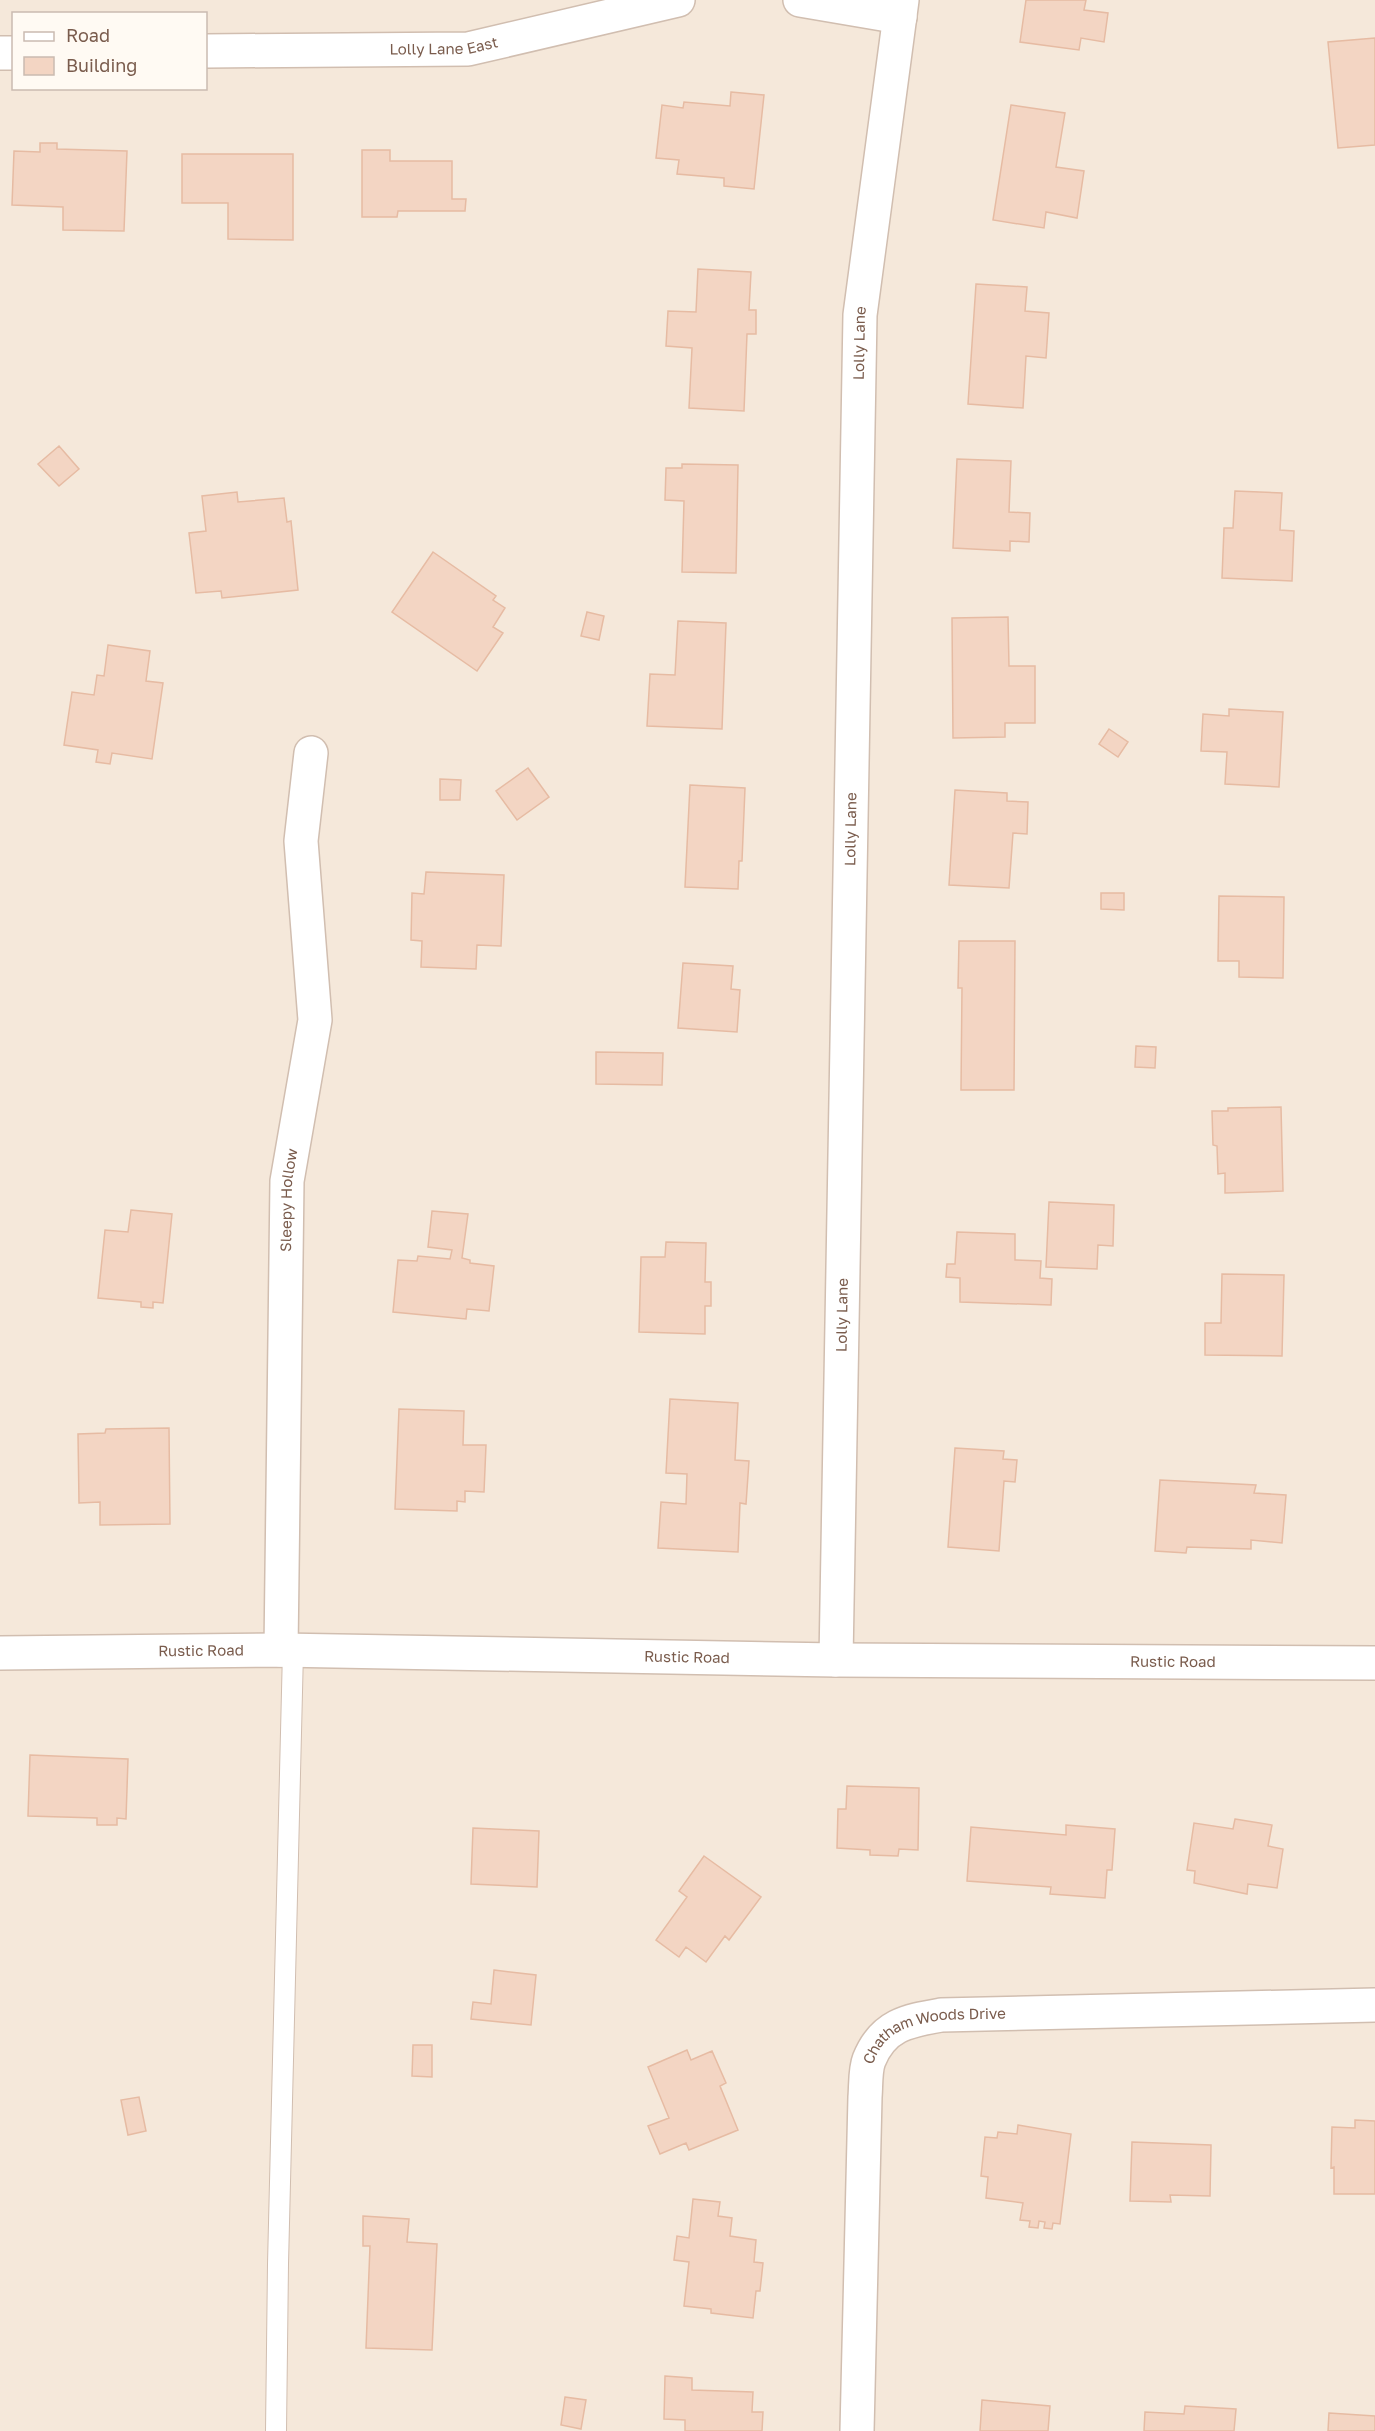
<svg xmlns="http://www.w3.org/2000/svg" width="1375" height="2431" font-family="'Golos Text',sans-serif">
	<style>
		.residential { fill: #f5e8da; fill-rule: evenodd }
		.building { fill: #f3d5c3; stroke: #e6bba3; stroke-width: 1.5 }
		.lines { fill: none; stroke-linecap: round; stroke-linejoin: round }
		.service-casing { stroke: #d1beb0; stroke-width: 22 }
		.minor-casing { stroke: #d1beb0; stroke-width: 36 }
		.tertiary-casing { stroke: #d1beb0; stroke-width: 36 }
		.service { stroke: #fff; stroke-width: 20 }
		.minor { stroke: #fff; stroke-width: 33 }
		.tertiary { stroke: #fff; stroke-width: 33 }
		.labels { text-anchor: middle; stroke-width: 4.5; stroke-linejoin: round; paint-order: stroke }
		.street-label { font-size: 15px; fill: #7a5c4d; stroke: #fffaf3 }
	</style>
	<rect width="100%" height="100%" fill="#fdf6ec"/>
	<!-- residential -->
	<path class="residential" d="M0 0H1375V2431H0ZM14 14H206V88H14Z"/>
	<!-- building -->
	<path class="building" d="M1026 0H1086L1084 10 1108 13 1104 42 1081 38 1079 50 1020 42Z
		M1375 38V145L1338 148 1328 42Z
		M731 92 764 95 754 189 724 186V178L677 174 679 160 656 158 662 105 683 108 684 102 730 106Z
		M1011 105 1065 113 1056 167 1084 171 1077 218 1046 212 1044 228 993 220Z
		M40 143H57V149L127 151 124 231 63 230V207L12 205 14 151 40 152Z
		M362 150H390V161H452V199H466L465 211H398L397 217H362Z
		M182 154H293V240L228 239V203H182Z
		M698 269 751 272 749 310H756V334H747L744 411 689 408 692 348 666 346 668 311 696 312Z
		M976 284 1027 287 1025 311 1049 313 1046 358 1026 356 1023 408 968 404Z
		M59 446 79 469 59 486 38 464Z
		M957 459 1011 461 1009 512 1030 513 1029 542 1010 541V551L953 548Z
		M682 464 738 465 736 573 682 572 684 501 665 500 666 468H682Z
		M1235 491 1282 493 1280 530 1294 531 1292 581 1222 578 1224 528H1233Z
		M237 492 238 502 284 498 287 522 291 521 298 590 222 598 221 591 196 593 189 533 206 531 202 496Z
		M433 552 496 596 493 600 505 608 493 627 503 633 477 671 392 612Z
		M587 612 604 616 599 640 581 636Z
		M1008 617 1009 666H1035V723H1005V737L953 738 952 618Z
		M678 621 726 623 722 729 647 726 650 674 675 675Z
		M108 645 150 651 146 681 163 683 152 759 112 753 110 764 96 762 98 750 64 745 72 692 94 695 97 675 104 676Z
		M1229 709 1283 712 1279 787 1225 784 1227 752 1201 751 1203 714 1229 716Z
		M1109 729 1128 742 1118 757 1099 744Z
		M528 768 549 797 517 820 496 791Z
		M440 779 461 780 460 800H440Z
		M690 785 745 788 742 861H739L738 889 685 887Z
		M955 790 1007 793V801L1028 802 1027 834 1013 833 1009 888 949 885Z
		M426 872 504 875 501 946 477 945 476 969 421 967 422 941 411 940 412 893 424 894Z
		M1101 893H1124V910L1101 909Z
		M1219 896 1284 897 1283 978 1239 977V961H1218Z
		M959 941H1015L1014 1090H961L962 988H958Z
		M683 963 733 966 731 989 740 990 737 1032 678 1028Z
		M1136 1046 1156 1047 1155 1068 1135 1067Z
		M596 1052 663 1053 662 1085 596 1084Z
		M1281 1107 1283 1191 1225 1193V1173L1218 1174 1217 1146 1213 1145 1212 1111H1228V1108Z
		M1049 1202 1114 1205 1113 1246 1098 1245 1097 1269 1046 1267Z
		M131 1210 172 1214 163 1303 153 1302V1308L141 1307V1302L98 1298 105 1230 128 1232Z
		M432 1211 468 1214 462 1258 470 1260V1263L494 1266 489 1311 467 1309 466 1319 393 1312 398 1260 417 1261 418 1256 450 1259 452 1250 428 1247Z
		M957 1232 1015 1234V1260L1041 1261 1040 1278 1052 1279 1051 1305 960 1302V1278L946 1277 947 1264H955Z
		M666 1242 706 1243 705 1282H711V1306H705V1334L639 1332 641 1257H665Z
		M1222 1274 1284 1275 1282 1356 1205 1355V1323H1221Z
		M670 1399 738 1403 735 1460 749 1461 746 1504 740 1503 738 1552 658 1548 661 1502 686 1504 687 1474 666 1473Z
		M399 1409 464 1411 463 1445H486L484 1492 465 1491V1502L457 1501V1511L395 1509Z
		M169 1428 170 1524 100 1525V1502L79 1503 78 1434 105 1433 106 1429Z
		M955 1448 1004 1451 1003 1459 1017 1460 1015 1482 1004 1481 999 1551 948 1547Z
		M1160 1480 1256 1485 1254 1493 1286 1495 1282 1543 1251 1540V1549L1187 1547 1186 1553 1155 1551Z
		M30 1755 128 1759 126 1819 117 1818V1825H97V1818L28 1816Z
		M847 1786 919 1788 918 1850 899 1849 898 1856 870 1855V1850L837 1848 838 1809H846Z
		M1235 1819 1272 1825 1268 1846 1283 1849 1277 1888 1248 1884 1247 1894 1194 1883 1195 1871 1187 1870 1194 1823 1233 1829Z
		M1066 1825 1115 1829 1112 1870H1107L1105 1898 1050 1894 1051 1887 967 1881 971 1827 1066 1835Z
		M473 1828 539 1831 537 1887 471 1884Z
		M704 1856 761 1897 729 1940 725 1936 706 1962 686 1947 679 1957 656 1940 687 1897 679 1891Z
		M494 1970 536 1975 531 2025 471 2019 473 2002 491 2004Z
		M413 2045H432V2077L412 2076Z
		M687 2050 691 2060 712 2051 726 2083 720 2086 738 2130 689 2150 686 2143 660 2154 648 2126 669 2118 648 2067Z
		M139 2097 146 2131 128 2135 121 2100Z
		M1355 2120 1375 2121V2194H1334V2167L1331 2168 1332 2127 1355 2128Z
		M1018 2125 1071 2134 1060 2224 1053 2223 1052 2229 1044 2228 1045 2222 1039 2221 1038 2228 1029 2227 1030 2221 1020 2220 1023 2203 986 2198 988 2177 981 2176 985 2137 997 2138 998 2132 1017 2134Z
		M1132 2142 1211 2145 1210 2196 1170 2195 1171 2202 1130 2201Z
		M693 2199 720 2202 718 2216 732 2218 730 2236 756 2240 754 2262 763 2263 760 2291H756L753 2318 711 2313V2309L684 2306 689 2262 674 2260 677 2236 689 2238Z
		M363 2216 409 2219 407 2242 437 2244 432 2350 366 2348 370 2246H363Z
		M665 2376 692 2378V2390L753 2392 752 2412H763L762 2431H685V2420L664 2419Z
		M565 2397 586 2400 581 2429 561 2425Z
		M982 2400 1050 2406 1048 2431H980Z
		M1185 2406 1236 2409 1234 2431H1144L1145 2412 1184 2414Z
		M1329 2413 1375 2416V2431H1328Z"/>
	<g class="lines">
		<defs>
			<path id="service" d="M276 2431 278 2264 293 1651"/>
			<g id="minor">
				<path d="M800 0 900 17"/>
				<path id="s1" d="M206 51 468 49 678 0"/>
				<path d="M0 53H14"/>
				<path id="s2" d="M281 1650 287 1181 315 1020 301 841 311 753"/>
				<path id="s3" d="M836 1660 860 315 902 0"/>
				<path id="s4" d="M857 2431 865 2097C866 2086 865 2070 869 2060 883 2025 907 2021 941 2015L1375 2005"/>
			</g>
			<g id="tertiary">
				<path id="s5" d="M0 1653 281 1650 836 1660 1375 1663"/>
			</g>
		</defs>
		<!-- service casing -->
		<use href="#service" class="service-casing"/>
		<!-- minor casing -->
		<use href="#minor" class="minor-casing"/>
		<!-- tertiary casing -->
		<use href="#tertiary" class="tertiary-casing"/>
		<!-- service -->
		<use href="#service" class="service"/>
		<!-- minor -->
		<use href="#minor" class="minor"/>
		<!-- tertiary -->
		<use href="#tertiary" class="tertiary"/>
	</g>
	<g class="labels">
		<!-- street labels -->
		<g class="street-label">
			<text dy="5" stroke="none"><textPath href="#s1" startOffset="238">Lolly Lane East</textPath></text>
			<text dy="5" stroke="none"><textPath href="#s3" startOffset="1317">Lolly Lane</textPath></text>
			<text dy="5" stroke="none"><textPath href="#s3" startOffset="831">Lolly Lane</textPath></text>
			<text dy="5" stroke="none"><textPath href="#s2" startOffset="450">Sleepy Hollow</textPath></text>
			<text dy="5" stroke="none"><textPath href="#s3" startOffset="345">Lolly Lane</textPath></text>
			<text dy="5" stroke="none"><textPath href="#s5" startOffset="201">Rustic Road</textPath></text>
			<text dy="5" stroke="none"><textPath href="#s5" startOffset="687">Rustic Road</textPath></text>
			<text dy="5" stroke="none"><textPath href="#s5" startOffset="1173">Rustic Road</textPath></text>
			<text dy="5" stroke="none"><textPath href="#s4" startOffset="447">Chatham Woods Drive</textPath></text>
		</g>
	</g>
	<!-- legend -->
	<rect x="12" y="12" width="195" height="78" fill="#fffaf3" stroke="#cabbb1" stroke-width="1.5"/>
	<rect x="24" y="32" width="30" height="9" fill="#ffffff" stroke="#cabbb1" stroke-width="1.5"/>
	<text x="66" y="42" font-size="18" fill="#7a5c4d">Road</text>
	<rect x="24" y="57" width="30" height="18" fill="#f3d5c3" stroke="#cabbb1" stroke-width="1.5"/>
	<text x="66" y="72" font-size="18" fill="#7a5c4d">Building</text>
</svg>
